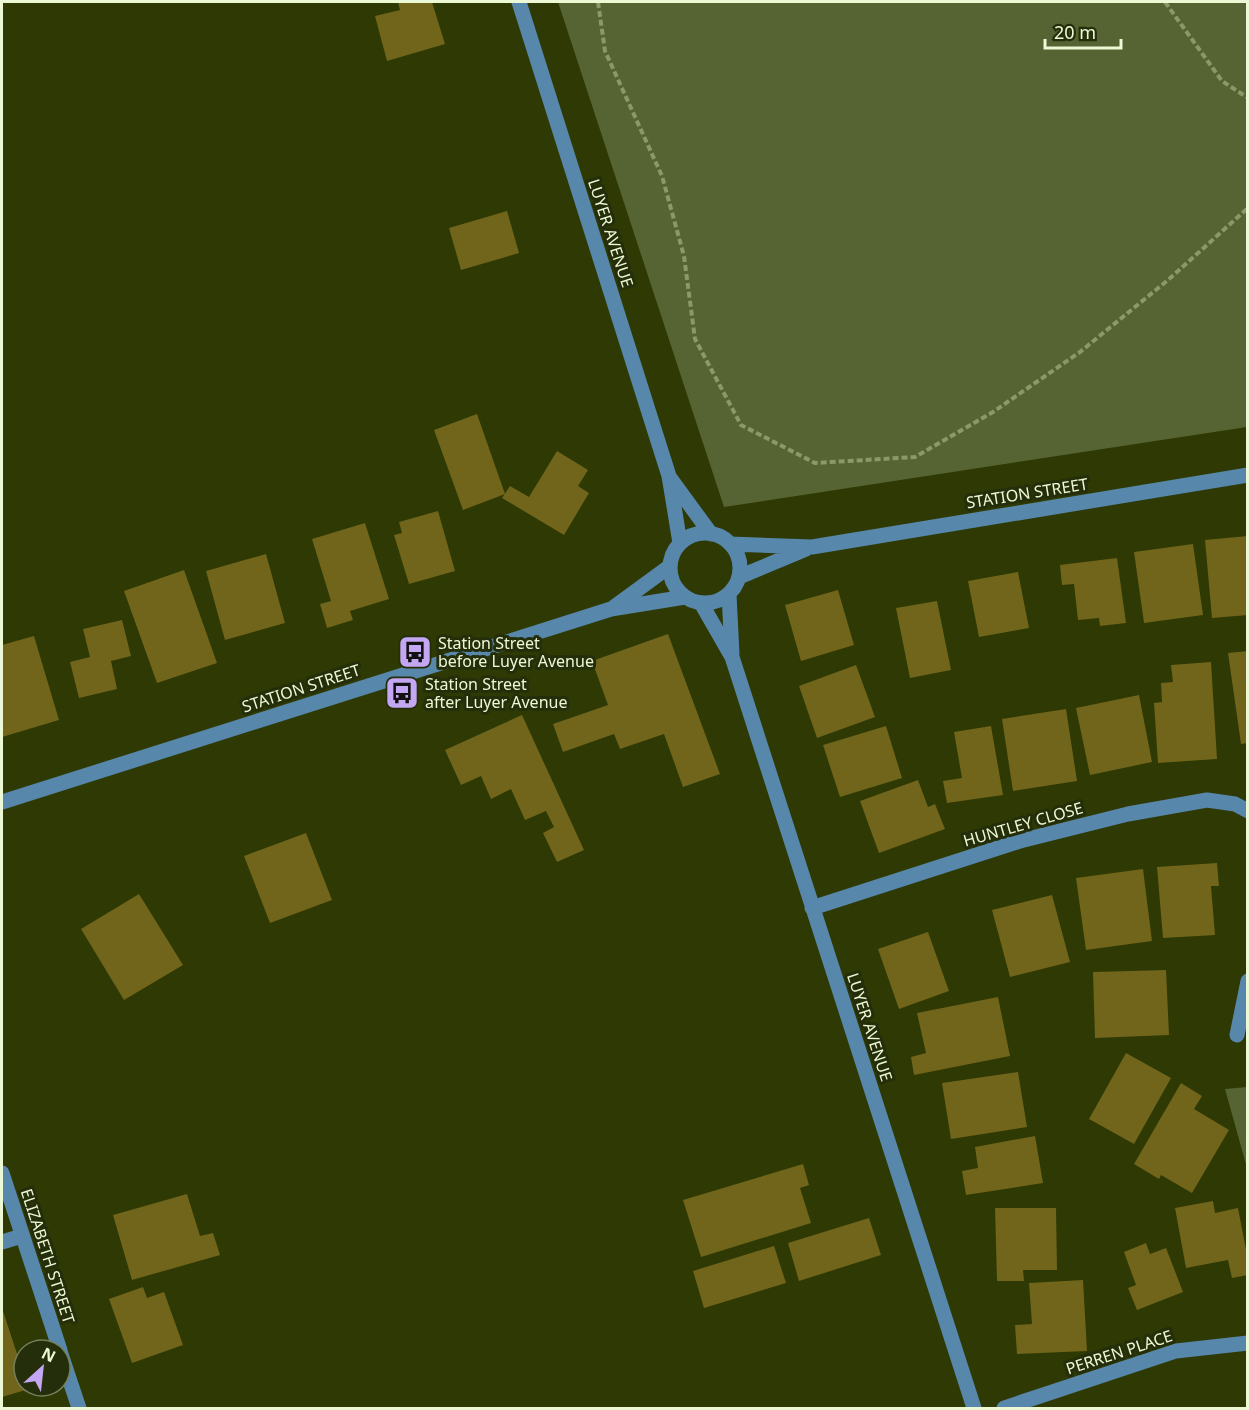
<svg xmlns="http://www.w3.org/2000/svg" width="1249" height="1410" font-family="'Noto Sans',sans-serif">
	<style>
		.green { fill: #566332 }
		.building { fill: #70651b }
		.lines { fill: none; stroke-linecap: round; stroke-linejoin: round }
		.path { stroke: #8c976a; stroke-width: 4; stroke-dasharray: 6 3; stroke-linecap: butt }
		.minor { stroke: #5787ab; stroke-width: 15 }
		.labels { text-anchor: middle; stroke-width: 6; stroke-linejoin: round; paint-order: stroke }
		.street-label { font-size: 16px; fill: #edf8d5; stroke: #252e0a }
		.poi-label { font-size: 16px; fill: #edf8d5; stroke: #252e0a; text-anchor: start }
	</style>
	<rect width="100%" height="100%" fill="#2e3903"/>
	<!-- green -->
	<path class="green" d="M558 2H1247V427L724 507Z
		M1247 1087H1248L1247 1168 1225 1089Z"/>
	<!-- building -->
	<path class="building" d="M398 2H432L445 44 387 61 375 16 400 10Z
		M507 211 519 253 461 270 449 228Z
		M477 414 505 494 463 510 434 430Z
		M557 451 588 470 578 486 589 493 564 535 502 498 510 486 529 497Z
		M438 511 455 571 409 584 394 535 402 533 399 522Z
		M365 523 389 599 350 611 353 620 327 628 320 604 331 601 312 539Z
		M1248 536V615L1212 618 1205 540Z
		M1193 544 1203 615 1144 623 1134 552Z
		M266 554 285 623 225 640 206 571Z
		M1117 558 1126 623 1100 626 1099 618 1078 620 1074 584 1062 585 1060 565Z
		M184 570 217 663 157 683 124 591Z
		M1018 572 1029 628 979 637 968 581Z
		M838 590 854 645 801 661 785 605Z
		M937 601 951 670 910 678 896 608Z
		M122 620 131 656 111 661 117 689 79 698 70 662 90 657 83 629Z
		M668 634 720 774 683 787 664 734 620 749 614 734 563 752 553 724 608 705 592 661Z
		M34 636 59 720 2 737V645Z
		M1248 651V743L1241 744 1228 653Z
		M1211 662 1217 759 1158 763 1154 703 1162 702 1161 683 1173 682 1171 665Z
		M856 665 875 717 817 738 799 686Z
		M1139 695 1152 762 1090 775 1076 708Z
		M1066 709 1077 781 1013 791 1002 719Z
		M522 715 584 850 557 862 543 833 554 827 546 811 525 820 511 789 491 799 481 776 461 785 445 750Z
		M886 726 902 778 840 797 823 745Z
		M991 726 1003 795 947 803 943 781 962 778 954 732Z
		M918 780 928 807 935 804 945 829 879 853 860 801Z
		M306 833 332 900 270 923 244 856Z
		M1217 863 1219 886H1211L1215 935 1163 938 1157 867Z
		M1143 869 1152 941 1086 950 1076 878Z
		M139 894 183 965 124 1000 81 929Z
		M1052 895 1070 962 1010 977 992 910Z
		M928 932 949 991 899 1009 878 949Z
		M1166 970 1169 1035 1095 1038 1093 972Z
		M998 997 1010 1056 914 1075 911 1057 926 1053 917 1013Z
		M1126 1053 1171 1078 1134 1144 1089 1119Z
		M1018 1072 1027 1127 951 1139 942 1083Z
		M1181 1083 1202 1096 1194 1109 1229 1130 1192 1193 1161 1175 1159 1179 1134 1164Z
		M1035 1136 1043 1183 966 1195 962 1171 978 1168 975 1147Z
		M803 1164 809 1185 800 1188 811 1223 701 1257 683 1200Z
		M187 1194 200 1236 213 1233 220 1255 132 1280 113 1215Z
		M1213 1201 1215 1213 1238 1208 1248 1260V1275L1232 1278 1228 1260 1186 1268 1175 1208Z
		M995 1208H1056L1057 1270H1023L1024 1281H997Z
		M869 1218 881 1255 799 1281 788 1243Z
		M1146 1243 1150 1254 1166 1248 1183 1292 1137 1310 1128 1288 1136 1285 1124 1252Z
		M774 1246 786 1283 704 1308 693 1271Z
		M1083 1280 1087 1351 1017 1354 1015 1325 1032 1324 1029 1283Z
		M143 1287 147 1298 164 1292 183 1345 132 1363 109 1299Z
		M2 1308 24 1375V1386H28L29 1389 2 1397Z"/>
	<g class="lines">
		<!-- path -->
		<path class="path" d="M598 2 605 51 662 176 684 256 695 339 741 425 815 463 915 457 993 412 1080 352 1168 280 1248 208
			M1165 2 1222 81 1248 98"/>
		<!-- minor -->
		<path class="minor" d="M519 2 669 476 680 543
			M670 478 711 534
			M670 568a35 35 0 1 1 70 0a35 35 0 1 1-70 0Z
			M730 544 812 547 1248 475
			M739 577 806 549
			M729 594 732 654
			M701 603 732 657 974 1408
			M614 607 670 566
			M2 802 611 609 685 597
			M812 908 1020 841 1128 814 1207 800 1235 804 1248 811
			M1237 1035 1248 981
			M2 1173 60 1350
			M2 1242 22 1236
			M60 1351 79 1408
			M1004 1408 1176 1351 1248 1343"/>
	</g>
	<!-- icons -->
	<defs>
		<symbol id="bus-square" viewBox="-11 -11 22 22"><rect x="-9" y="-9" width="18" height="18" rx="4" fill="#c3a7f2" stroke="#252e0a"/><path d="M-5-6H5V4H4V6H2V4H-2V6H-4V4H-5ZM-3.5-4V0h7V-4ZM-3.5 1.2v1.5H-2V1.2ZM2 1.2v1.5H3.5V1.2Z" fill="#111"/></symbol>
	</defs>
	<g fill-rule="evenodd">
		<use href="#bus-square" x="396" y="633" width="38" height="38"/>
		<use href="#bus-square" x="383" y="674" width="38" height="38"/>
	</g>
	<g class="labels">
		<!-- street labels -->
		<g class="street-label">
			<text transform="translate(611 233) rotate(72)" y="6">LUYER AVENUE</text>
			<text transform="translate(1027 493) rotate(-9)" y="6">STATION STREET</text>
			<text transform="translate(301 688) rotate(-18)" y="6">STATION STREET</text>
			<text transform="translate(1023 824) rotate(-16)" y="6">HUNTLEY CLOSE</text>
			<text transform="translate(870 1027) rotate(72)" y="6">LUYER AVENUE</text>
			<text transform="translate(48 1256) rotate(72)" y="6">ELIZABETH STREET</text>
			<text transform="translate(1119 1352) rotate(-18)" y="6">PERREN PLACE</text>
		</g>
		<!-- poi labels -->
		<g class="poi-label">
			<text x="438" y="649">Station Street<tspan x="438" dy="18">before Luyer Avenue</tspan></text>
			<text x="425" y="690">Station Street<tspan x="425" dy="18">after Luyer Avenue</tspan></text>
		</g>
	</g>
	<!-- border -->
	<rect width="1249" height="1410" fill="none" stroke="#edf8d5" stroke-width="6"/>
	<!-- north arrow -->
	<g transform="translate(42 1368) rotate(27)"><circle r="28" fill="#252e0a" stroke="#757f5b" stroke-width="1.5"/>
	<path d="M0-4.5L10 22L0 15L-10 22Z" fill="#c3a7f2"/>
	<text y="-9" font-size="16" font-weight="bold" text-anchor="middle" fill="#edf8d5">N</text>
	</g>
	<!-- scale -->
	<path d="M1045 39v9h76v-9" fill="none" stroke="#edf8d5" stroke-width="3"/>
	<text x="1054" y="39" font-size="18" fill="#edf8d5" stroke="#252e0a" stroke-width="4.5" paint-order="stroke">20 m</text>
</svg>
